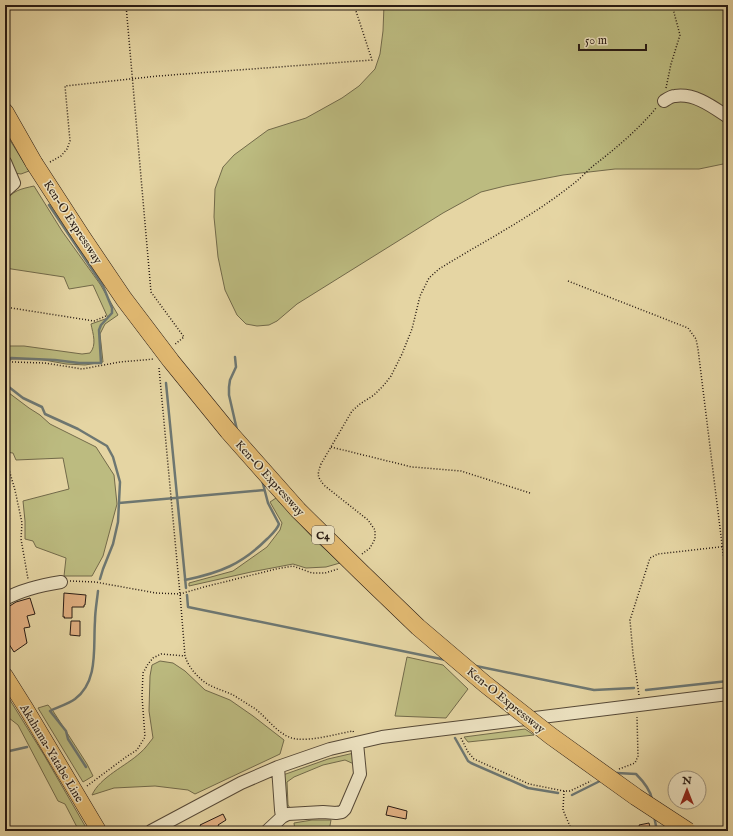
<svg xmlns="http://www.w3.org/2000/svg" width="733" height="836" font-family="'IM FELL English',serif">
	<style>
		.green { fill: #bcbb80; stroke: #726a4a }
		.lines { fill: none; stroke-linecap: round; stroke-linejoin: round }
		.stream { stroke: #6d7772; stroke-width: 2.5 }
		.building { fill: #e3b183; stroke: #271a13 }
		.minor-casing { stroke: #564937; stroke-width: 14 }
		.major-casing { stroke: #271a13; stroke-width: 16 }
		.highway-casing { stroke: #271a13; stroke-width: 18 }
		.path { stroke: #271a13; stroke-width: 1.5; stroke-dasharray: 1 2; stroke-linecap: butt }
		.minor { stroke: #eee4c3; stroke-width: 12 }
		.major { stroke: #e2ba72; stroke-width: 15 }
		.highway { stroke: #e2ba72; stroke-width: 17 }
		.highway-bridge-casing { stroke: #271a13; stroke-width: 18; stroke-linecap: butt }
		.highway-bridge { stroke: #e2ba72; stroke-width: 17 }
		.labels { text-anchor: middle; stroke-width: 3; stroke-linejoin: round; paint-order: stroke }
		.shield { fill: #eee4c3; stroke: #635748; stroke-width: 1 }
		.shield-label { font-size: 11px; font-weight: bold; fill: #271a13 }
		.street-label { font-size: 12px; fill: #271a13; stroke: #eee4c3 }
	</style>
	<rect width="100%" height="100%" fill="#e5d5a3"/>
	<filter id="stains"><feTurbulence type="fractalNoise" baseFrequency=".005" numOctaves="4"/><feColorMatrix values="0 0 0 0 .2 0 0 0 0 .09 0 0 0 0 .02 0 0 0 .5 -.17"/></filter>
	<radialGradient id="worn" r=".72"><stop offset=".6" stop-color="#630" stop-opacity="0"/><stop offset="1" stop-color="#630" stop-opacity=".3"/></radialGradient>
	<!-- green -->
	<path class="green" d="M384 5H728V163L699 169H615L563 175 505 186 481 192 443 213 297 304 277 321 269 325 257 326 246 324 237 315 225 290 218 257 214 217 215 189 223 167 234 155 268 130 306 118 342 98 359 86 375 69 380 54 383 31Z
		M5 132 29 171 21 174 14 173 11 168 5 156Z
		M34 186 62 231 100 284 118 315 105 324 100 334 103 362 85 365 66 364 39 359H10L7 346H24L82 354 90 353C97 345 93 334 91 324L108 318 93 285 69 289 64 277 5 268V203C12 190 21 189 34 186Z
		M5 390 29 408 40 415 50 424 96 447 114 475 117 504 103 556 92 576H64L66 558 36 547 33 541 25 539V521L23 501 69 489 63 458 16 460 13 453 5 452Z
		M276 498 314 539 340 563 326 567 306 568 293 564 251 572 189 586V583L233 571 267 547 280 530 282 523 270 502Z
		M407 657 443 665 468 689 446 718 395 716Z
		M160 661 173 663 185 671 205 690 230 700 253 716 284 740 280 754 195 794 188 790 155 786 114 788 92 795C100 777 126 766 140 753 145 749 149 743 153 738L149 711 150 676 152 665Z
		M5 692 44 755 88 831H79L65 804 58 801 18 725 9 718 5 716Z
		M48 705 53 711 87 764 93 776 83 782 38 708Z
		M525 729 534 735 468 742 464 737Z
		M354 753V764L345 760 323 765 294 777 287 782 288 805 290 808 284 809 283 775 328 759Z
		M312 820H331L329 831H295L294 823Z"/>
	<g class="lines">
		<!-- stream -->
		<path class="stream" d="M235 357 236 367 230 380 229 387V395L237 430
			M5 369 7 364 11 358 55 360 79 363H101L99 330 101 325 112 313V308L103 286 49 205
			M166 383 186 588
			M5 384 23 398 42 407 45 414 78 429 107 446 113 457 120 482 118 522 113 544 103 569 100 579
			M119 503 264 490
			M185 580C220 573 242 564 267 539 272 534 277 530 279 524L268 503 262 480
			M187 595 188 607 446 660
			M476 666 594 690 634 688
			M646 690 728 681
			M455 738 468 761 471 763 528 788 558 793
			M5 752 27 747
			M86 767 68 739 66 731 50 711C58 707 68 704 75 699 99 681 93 647 95 621 95 611 97 601 98 591
			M614 774 617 773 636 774C643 781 650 789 652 799
			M572 795 602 780
			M654 816 657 831"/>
	</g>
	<!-- building -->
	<path class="building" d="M64 593 86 595 85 605H84V607H72V618H64L65 617H63Z
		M30 598 35 614 27 616 30 627 24 628 27 643 14 652 5 638V609L16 602Z
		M71 621H80V636L70 635Z
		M388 806 407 811 406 819 386 815Z
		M223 814 226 820 218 825 220 829 216 831H203L200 825Z
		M649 823 651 831H641L639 825Z"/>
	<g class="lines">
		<defs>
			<path id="minor" d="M664 101C667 99 671 96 675 96 695 93 713 107 728 117
				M5 162 14 183 5 191
				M5 599C23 589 42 585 61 582
				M278 767 281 810 282 817
				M151 831 241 783 278 767 330 749 382 737 413 733 728 694
				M267 831 282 817 288 814 323 812 336 813 342 812 345 809 360 774 357 743"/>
			<path id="major" d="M5 675 27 710 99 831"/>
			<path id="highway" d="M5 112 34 163"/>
		</defs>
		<!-- minor casing -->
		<use href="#minor" class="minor-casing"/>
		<!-- major casing -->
		<use href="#major" class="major-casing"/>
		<!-- highway casing -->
		<use href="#highway" class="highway-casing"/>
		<!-- path -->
		<path class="path" d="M126 5 151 292 184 337 174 345
			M674 5V10
			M666 88 671 64 680 35 672 5
			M50 162 61 156 67 149 70 141 65 86 158 76 372 60 354 5
			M568 281 688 328 696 339 698 349 728 593
			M5 307 94 321 106 316
			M12 362 45 363 82 369 120 362 154 359
			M159 368 180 594 185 656C188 666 195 674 203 681 212 688 223 690 233 695 240 699 247 704 254 708 268 718 278 736 296 739 313 741 336 734 353 731L354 733
			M331 447 412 467 461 471 530 493
			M7 463 15 490 22 523 21 539 28 579
			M362 554 370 548 375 539V530L368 520 325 486C317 477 317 475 321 464L352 411 360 404 374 395 384 385 391 376 402 354 412 329 420 296 429 278 439 269C484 241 532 217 573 184 580 179 586 172 593 166 615 149 638 130 656 108
			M70 581 95 582 156 593 180 594 204 587 276 569 293 566 312 573H325L338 569
			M639 695 633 654 630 620 650 558 658 554 728 546
			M461 738 468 752 474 759 529 784 564 791H570L591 781
			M619 769 635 763 638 756 637 717
			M87 786 126 757 137 750 145 737 142 696 143 673 148 664 153 658 161 654 185 656
			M564 791 563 810 572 831"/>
		<!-- minor -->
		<use href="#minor" class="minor"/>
		<!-- major -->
		<use href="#major" class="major"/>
		<!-- highway -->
		<use href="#highway" class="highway"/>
		<defs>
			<path id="highway-bridge" d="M34 163 82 237 124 299 171 361 228 431 298 510 361 572 418 627 485 684 551 736 636 797 688 831"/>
		</defs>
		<!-- highway-bridge casing -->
		<use href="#highway-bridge" class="highway-bridge-casing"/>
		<!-- highway-bridge -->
		<use href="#highway-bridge" class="highway-bridge"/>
	</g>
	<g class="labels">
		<!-- shield labels -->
		<rect class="shield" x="312" y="526" width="22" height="18" rx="3"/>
		<g class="shield-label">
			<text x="323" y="539">C4</text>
		</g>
		<!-- street labels -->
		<g class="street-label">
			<text transform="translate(73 222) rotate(57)" y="4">Ken-O Expressway</text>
			<text transform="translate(270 478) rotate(48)" y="4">Ken-O Expressway</text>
			<text transform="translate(506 700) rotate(39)" y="4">Ken-O Expressway</text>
			<text transform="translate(52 753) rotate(59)" y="4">Akahama-Yatabe Line</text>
		</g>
	</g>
	<!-- margin -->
	<rect width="733" height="836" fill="none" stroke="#e5d5a3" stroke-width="20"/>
	<rect x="6" y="6" width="721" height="824" fill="none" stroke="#271a13" stroke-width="2"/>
	<rect x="10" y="10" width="713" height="816" fill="none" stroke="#271a13"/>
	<!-- north arrow -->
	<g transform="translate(687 790)"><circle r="19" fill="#eee4c3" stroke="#9e937d"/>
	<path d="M0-3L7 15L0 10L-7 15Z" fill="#8f2418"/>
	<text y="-6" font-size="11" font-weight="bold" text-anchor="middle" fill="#271a13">N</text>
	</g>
	<!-- scale -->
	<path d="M579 44v6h67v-6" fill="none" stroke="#271a13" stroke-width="2"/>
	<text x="585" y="44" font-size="12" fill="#271a13" stroke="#eee4c3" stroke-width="3" paint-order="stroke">50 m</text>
	<rect width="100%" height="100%" filter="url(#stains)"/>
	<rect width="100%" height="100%" fill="url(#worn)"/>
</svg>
